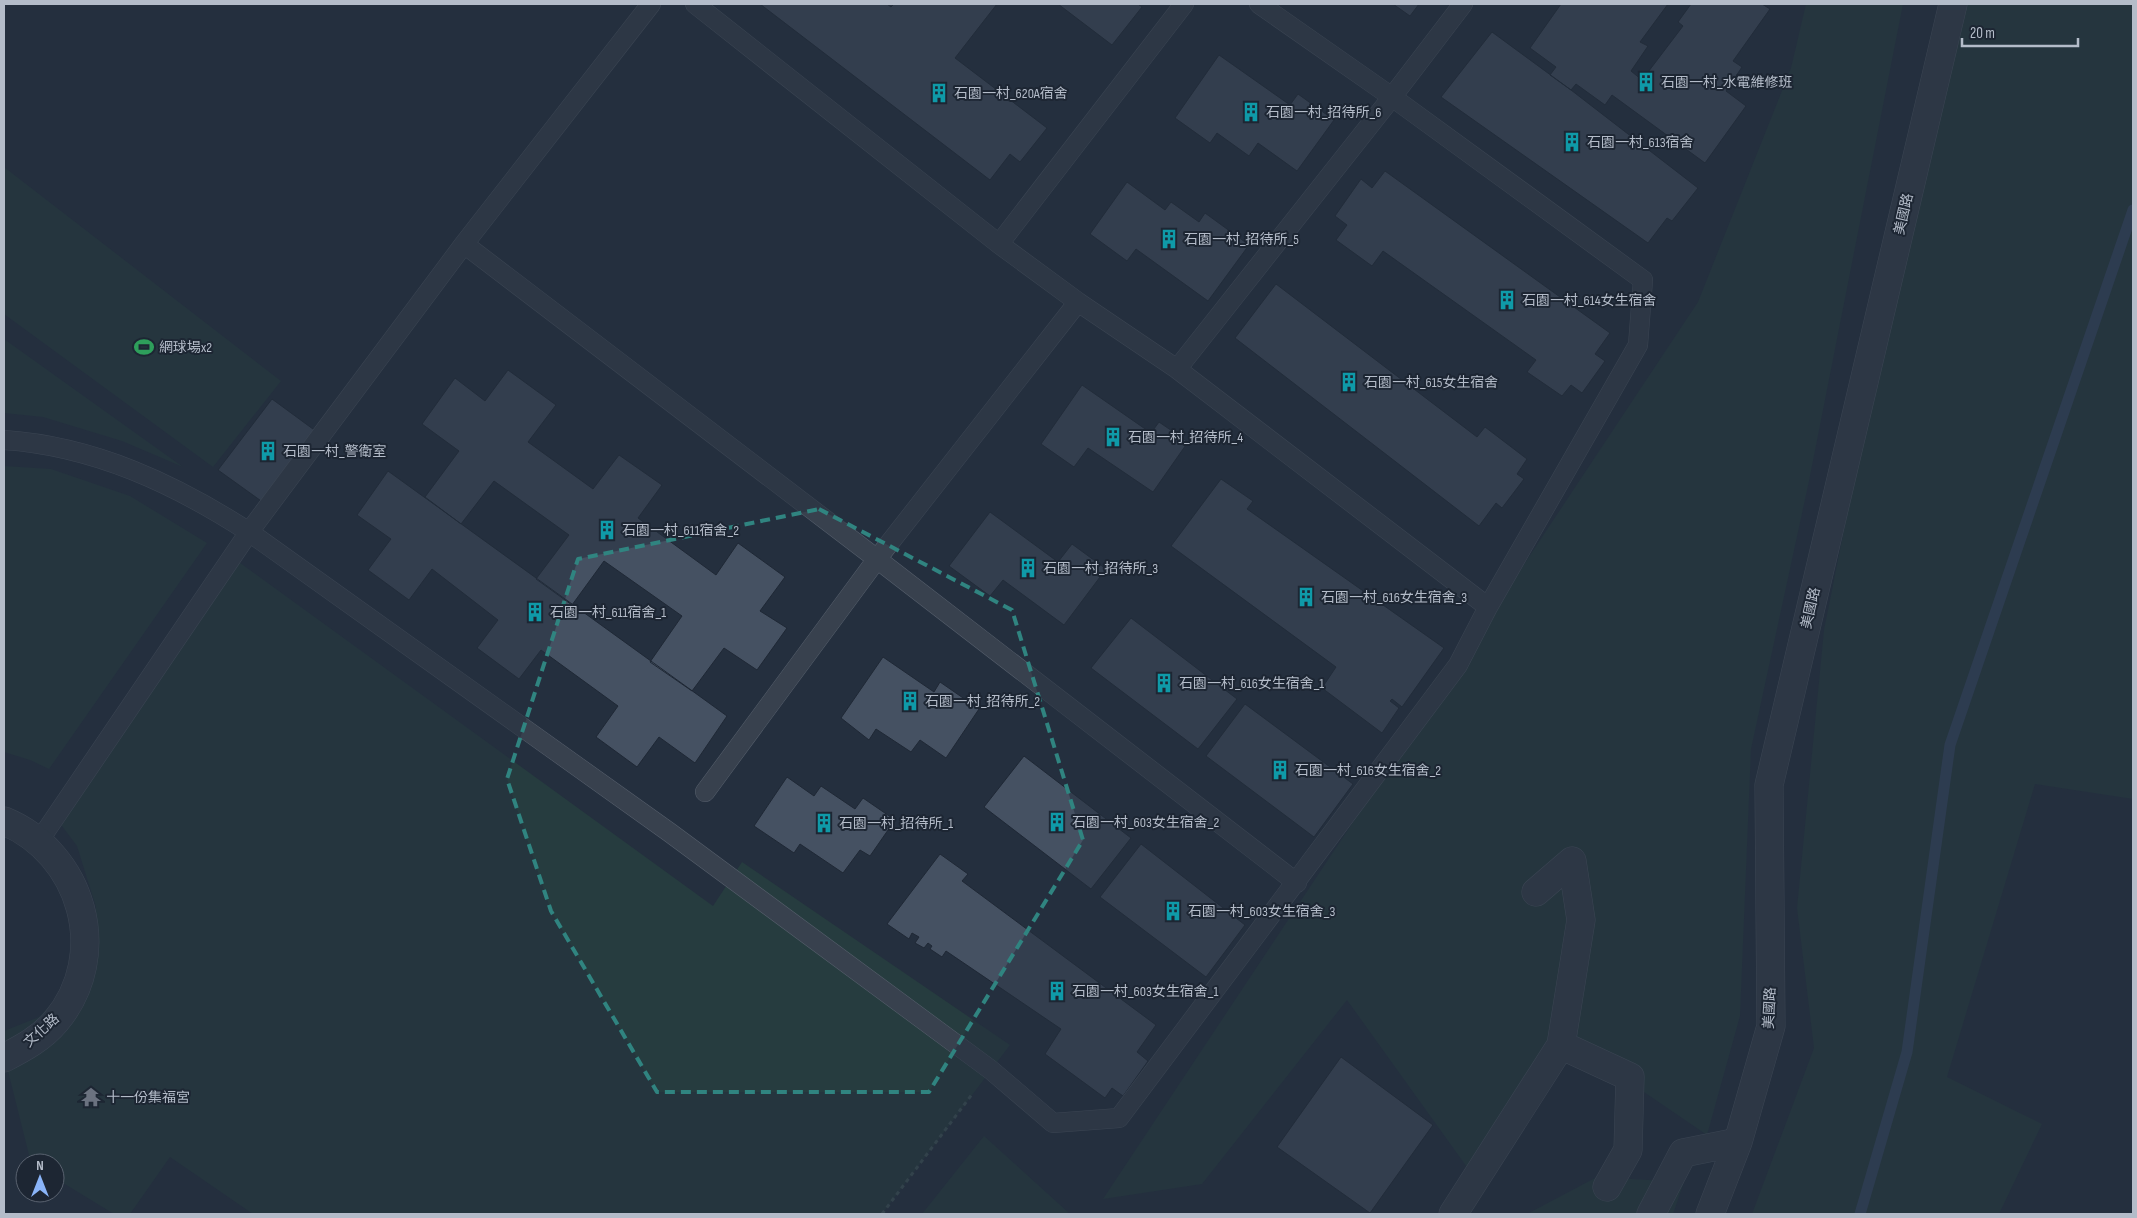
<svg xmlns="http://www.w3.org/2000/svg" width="2137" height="1218" font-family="'Sofia Sans Condensed','Noto Sans TC',sans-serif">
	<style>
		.green { fill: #263c3f }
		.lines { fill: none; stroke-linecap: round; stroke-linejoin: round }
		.stream { stroke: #394c67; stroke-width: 11 }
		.building { fill: #455162; stroke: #1f2835 }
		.service-casing { stroke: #565f6c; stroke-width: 20 }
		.minor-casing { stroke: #565f6c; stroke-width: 29 }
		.path { stroke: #44595c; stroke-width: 3; stroke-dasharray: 4 4; stroke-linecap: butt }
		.service { stroke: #38414e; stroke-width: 19 }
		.minor { stroke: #38414e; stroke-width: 28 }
		.marked { fill: none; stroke: #308480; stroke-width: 4; stroke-dasharray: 10 6; stroke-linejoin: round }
		.labels { text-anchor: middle; stroke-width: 4; stroke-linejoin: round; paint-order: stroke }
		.poi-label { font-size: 14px; fill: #b4bcc9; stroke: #1d2633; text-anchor: start }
		.street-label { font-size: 14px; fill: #b4bcc9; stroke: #1d2633 }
	</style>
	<rect width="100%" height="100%" fill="#242f3e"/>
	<!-- green -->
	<path class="green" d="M1806 4H1903L1809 481 1751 749 1740 1016 1707 1135 1578 1047 1469 1170 1347 1000 1202 1184 1103 1199 1698 302 1791 68Z
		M1949 4H2133V799L2035 784 1947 1077 2042 1124 1999 1214H1752L1814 1048 1797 908 1824 630Z
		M4 167 281 381 213 467 4 314Z
		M4 339 183 467 122 441 43 417 4 413Z
		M4 466 51 469 130 496 207 543 49 769 30 760 4 752Z
		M232 557 713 906 742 862 1010 1045 882 1214H253L170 1157 130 1214H114L55 1178V1163H31L4 1055V1031L39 1017 83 970 96 907 77 846 53 814Z
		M984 1136 1070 1214H922Z
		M1597 1177 1684 1182 1673 1214H1527Z"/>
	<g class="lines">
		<!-- stream -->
		<path class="stream" d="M1860 1214 1907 1052 1950 745 2133 210"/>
	</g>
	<!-- building -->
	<path class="building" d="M760 4H887L891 7 894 4H997L955 58 1047 128 1020 162 1010 154 990 180Z
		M1058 4H1138L1142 7 1112 45Z
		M1393 4H1419L1410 16Z
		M1561 4H1668L1640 42 1648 46 1631 71 1642 80 1683 26 1678 22 1691 4H1762L1770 9 1733 61 1742 67 1726 91 1746 106 1705 163 1612 95 1605 105 1576 84 1571 90 1550 75 1556 67 1530 48Z
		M1492 32 1571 90 1698 188 1672 221 1667 218 1648 243 1441 97Z
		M1219 55 1290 105 1298 94 1334 120 1297 171 1258 143 1249 156 1217 133 1210 143 1175 118Z
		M1385 171 1610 333 1595 354 1605 361 1582 393 1571 385 1562 396 1527 372 1536 360 1383 251 1372 266 1336 240 1347 225 1335 216 1361 179 1372 188Z
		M1127 182 1165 210 1171 202 1199 222 1205 213 1249 245 1208 301 1136 249 1127 261 1090 234Z
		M1276 284 1477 437 1485 427 1527 459 1517 474 1524 479 1502 508 1496 503 1479 526 1235 338Z
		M508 370 556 405 528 442 593 489 619 455 662 485 638 518 716 575 738 543 785 577 760 611 787 628 757 670 724 648 692 691 650 662 682 616 604 561 572 605 536 579 569 535 494 481 461 524 425 497 459 451 422 424 455 378 485 401Z
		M1082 385 1151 433 1159 422 1188 442 1153 492 1088 448 1074 467 1041 444Z
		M272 399 317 432 264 503 218 470Z
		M388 471 727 716 695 763 659 737 637 767 596 737 618 706 541 650 519 679 477 648 498 620 432 569 409 600 368 570 391 539 357 515Z
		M1221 479 1253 501 1247 509 1444 648 1402 707 1392 699 1390 701 1399 708 1382 733 1322 688 1336 667 1171 546Z
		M990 512 1058 562 1072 544 1106 569 1064 625 1003 580 990 596 949 566Z
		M1131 618 1237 699 1198 749 1091 668Z
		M883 657 934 692 940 682 979 709 946 758 920 740 911 752 876 729 869 740 841 718Z
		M1245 704 1353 784 1314 837 1206 756Z
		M1024 756 1131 838 1091 889 984 807Z
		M787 777 814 796 821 786 855 809 863 798 895 820 870 856 860 850 843 873 800 844 794 853 754 826Z
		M1141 844 1245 925 1206 977 1100 897Z
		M940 854 968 874 962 881 1156 1025 1137 1052 1148 1061 1123 1096 1112 1088 1105 1098 1045 1054 1061 1029 946 951 942 957 930 949 932 946 928 943 924 948 915 943 919 937 912 933 909 939 887 924Z
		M1341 1057 1433 1125 1370 1213 1277 1147Z"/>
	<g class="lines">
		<defs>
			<path id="service" d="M695 4 999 244 1078 302 1177 369 1488 607
				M464 244 877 559 1297 883
				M999 244 1184 4
				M1177 369 1392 97 1463 4
				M4 440C94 446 175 484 249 532L669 832 991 1070 1053 1123 1119 1118 1458 665 1488 607 1638 345 1643 280 1392 97 1259 4
				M705 792 877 559 1078 302
				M39 841 249 532 464 244 651 4"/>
			<path id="minor" d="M4 821C82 853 112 954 56 1021 42 1038 23 1048 4 1058
				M1536 892 1572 861 1581 920 1561 1045
				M1453 1214 1561 1045 1630 1077 1628 1150 1607 1187
				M1651 1214 1683 1153 1738 1142
				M1710 1214 1738 1142 1771 1026 1769 785 1953 4"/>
		</defs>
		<!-- service casing -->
		<use href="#service" class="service-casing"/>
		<!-- minor casing -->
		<use href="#minor" class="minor-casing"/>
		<!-- path -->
		<path class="path" d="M882 1214 973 1093"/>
		<!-- service -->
		<use href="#service" class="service"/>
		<!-- minor -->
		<use href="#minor" class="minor"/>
	</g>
	<!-- marked area -->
	<path d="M0 0H2137V1218H0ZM819 509 1012 610 1083 840 929 1092H657L551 911 507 779 578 559Z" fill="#242f3e" fill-opacity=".55" fill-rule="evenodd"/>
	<path class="marked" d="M819 509 1012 610 1083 840 929 1092H657L551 911 507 779 578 559Z"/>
	<!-- icons -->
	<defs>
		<symbol id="building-bare" viewBox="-9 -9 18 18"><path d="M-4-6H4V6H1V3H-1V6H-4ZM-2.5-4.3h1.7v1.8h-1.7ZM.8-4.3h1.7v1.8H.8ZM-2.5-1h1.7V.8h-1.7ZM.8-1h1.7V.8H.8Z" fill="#0f9aa8" stroke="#1d2633" stroke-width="2.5" paint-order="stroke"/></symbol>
		<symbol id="stadium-bare" viewBox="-9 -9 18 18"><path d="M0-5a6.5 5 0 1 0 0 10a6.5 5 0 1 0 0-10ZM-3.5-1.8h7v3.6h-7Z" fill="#2e9e5b" stroke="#1d2633" stroke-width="2.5" paint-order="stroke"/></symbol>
		<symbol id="temple-bare" viewBox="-9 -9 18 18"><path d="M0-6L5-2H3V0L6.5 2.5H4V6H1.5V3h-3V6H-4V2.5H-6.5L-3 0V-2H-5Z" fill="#6b7280" stroke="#1d2633" stroke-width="2.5" paint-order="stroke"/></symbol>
	</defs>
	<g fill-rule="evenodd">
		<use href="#building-bare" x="1632" y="68" width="28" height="28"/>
		<use href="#building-bare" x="925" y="79" width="28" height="28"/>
		<use href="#building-bare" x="1237" y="98" width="28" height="28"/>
		<use href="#building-bare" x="1558" y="128" width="28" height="28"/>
		<use href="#building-bare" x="1155" y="225" width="28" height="28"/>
		<use href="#building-bare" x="1493" y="286" width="28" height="28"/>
		<use href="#stadium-bare" x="130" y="333" width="28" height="28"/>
		<use href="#building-bare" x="1335" y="368" width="28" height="28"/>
		<use href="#building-bare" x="1099" y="423" width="28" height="28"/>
		<use href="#building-bare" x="254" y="437" width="28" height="28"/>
		<use href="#building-bare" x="593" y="516" width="28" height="28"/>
		<use href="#building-bare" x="1014" y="554" width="28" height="28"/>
		<use href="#building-bare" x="1292" y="583" width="28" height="28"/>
		<use href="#building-bare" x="521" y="598" width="28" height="28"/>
		<use href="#building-bare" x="1150" y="669" width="28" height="28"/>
		<use href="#building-bare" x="896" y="687" width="28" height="28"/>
		<use href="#building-bare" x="1266" y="756" width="28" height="28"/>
		<use href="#building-bare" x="1043" y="808" width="28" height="28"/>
		<use href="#building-bare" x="810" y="809" width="28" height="28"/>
		<use href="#building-bare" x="1159" y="897" width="28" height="28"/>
		<use href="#building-bare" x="1043" y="977" width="28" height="28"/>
		<use href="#temple-bare" x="77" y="1083" width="28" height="28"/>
	</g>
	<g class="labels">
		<!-- poi labels -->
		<g class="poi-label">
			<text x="1661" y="87">石園一村_水電維修班</text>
			<text x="954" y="98">石園一村_620A宿舍</text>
			<text x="1266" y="117">石園一村_招待所_6</text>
			<text x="1587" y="147">石園一村_613宿舍</text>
			<text x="1184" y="244">石園一村_招待所_5</text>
			<text x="1522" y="305">石園一村_614女生宿舍</text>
			<text x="159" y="352">網球場x2</text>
			<text x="1364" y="387">石園一村_615女生宿舍</text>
			<text x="1128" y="442">石園一村_招待所_4</text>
			<text x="283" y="456">石園一村_警衛室</text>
			<text x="622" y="535">石園一村_611宿舍_2</text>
			<text x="1043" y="573">石園一村_招待所_3</text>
			<text x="1321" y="602">石園一村_616女生宿舍_3</text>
			<text x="550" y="617">石園一村_611宿舍_1</text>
			<text x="1179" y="688">石園一村_616女生宿舍_1</text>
			<text x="925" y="706">石園一村_招待所_2</text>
			<text x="1295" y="775">石園一村_616女生宿舍_2</text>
			<text x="1072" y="827">石園一村_603女生宿舍_2</text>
			<text x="839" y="828">石園一村_招待所_1</text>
			<text x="1188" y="916">石園一村_603女生宿舍_3</text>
			<text x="1072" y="996">石園一村_603女生宿舍_1</text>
			<text x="106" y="1102">十一份集福宮</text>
		</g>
		<!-- street labels -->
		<g class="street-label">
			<text transform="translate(1903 214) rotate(-77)" y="5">美國路</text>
			<text transform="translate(1810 608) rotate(-77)" y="5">美國路</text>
			<text transform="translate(1769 1008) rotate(-87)" y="5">美國路</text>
			<text transform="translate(41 1030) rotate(-42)" y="5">文化路</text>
		</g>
	</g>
	<!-- border -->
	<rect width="2137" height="1218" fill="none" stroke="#b4bcc9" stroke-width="10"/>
	<!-- north arrow -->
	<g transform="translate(40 1178)"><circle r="24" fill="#1d2633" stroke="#59626f"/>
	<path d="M0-4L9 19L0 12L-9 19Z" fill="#8ab4f8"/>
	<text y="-8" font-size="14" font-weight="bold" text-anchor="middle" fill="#b4bcc9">N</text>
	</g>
	<!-- scale -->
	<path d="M1962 38v8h116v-8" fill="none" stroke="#b4bcc9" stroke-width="2.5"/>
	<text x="1970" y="38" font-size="15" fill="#b4bcc9" stroke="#1d2633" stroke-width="4" paint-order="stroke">20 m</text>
</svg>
